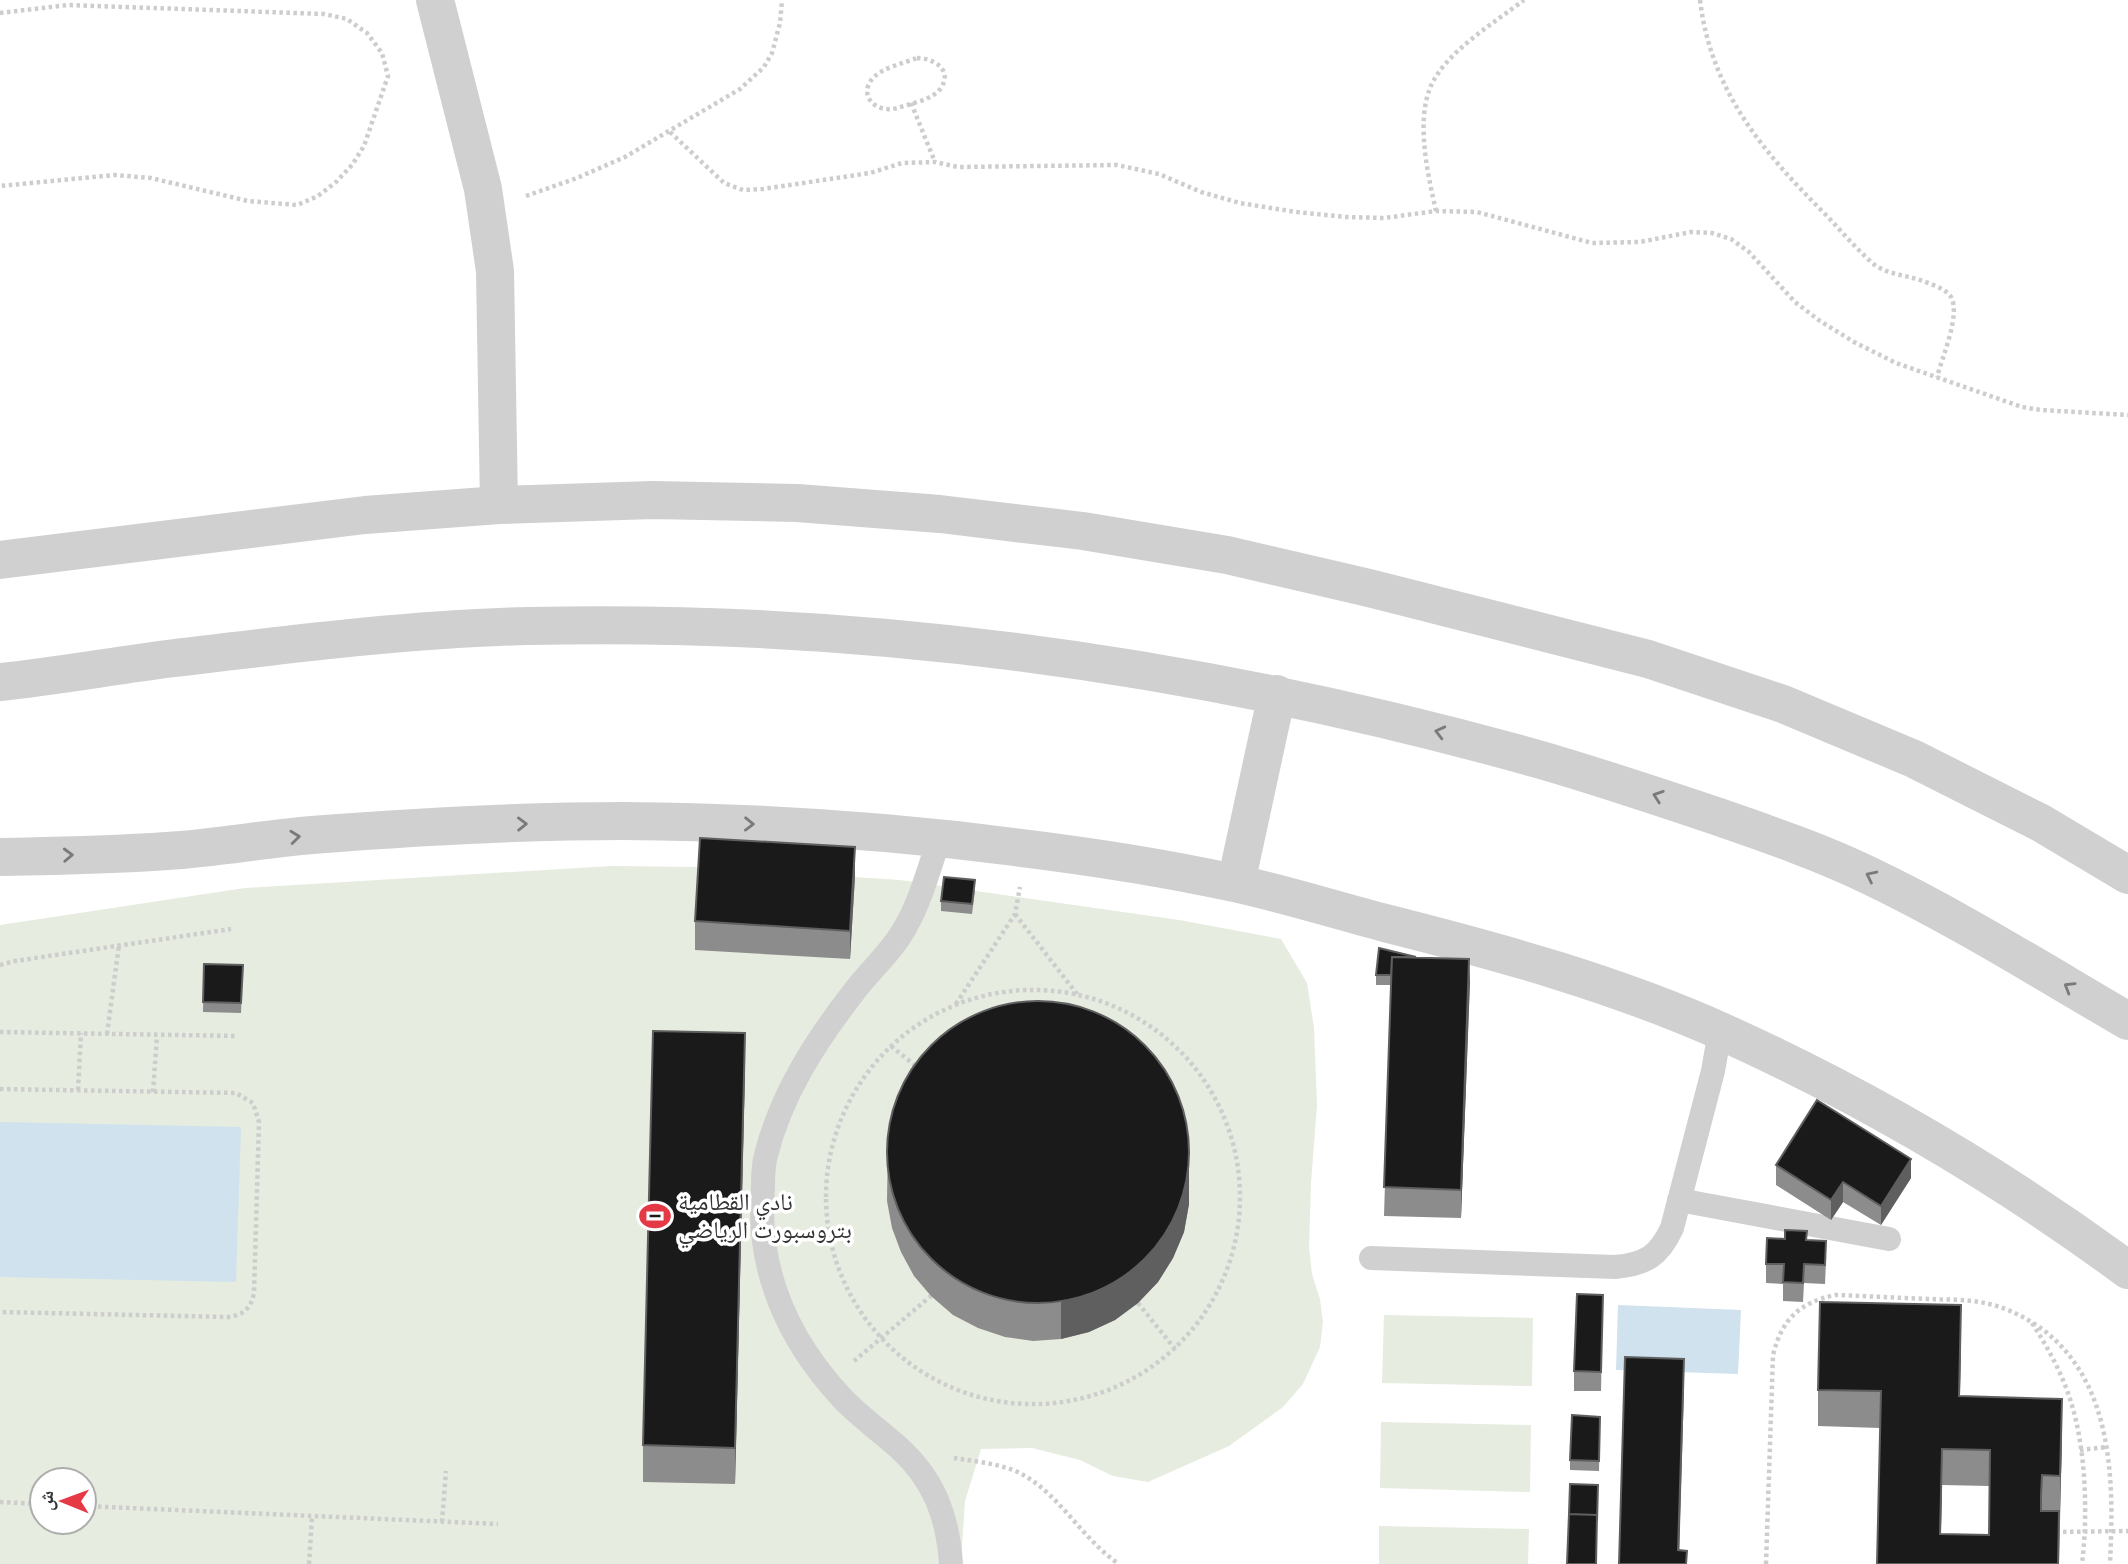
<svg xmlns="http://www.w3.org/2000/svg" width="2128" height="1564" font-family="'IBM Plex Sans','Noto Naskh Arabic',sans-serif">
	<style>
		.green { fill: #e6ecdf; fill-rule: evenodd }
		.water { fill: #cfe2ee }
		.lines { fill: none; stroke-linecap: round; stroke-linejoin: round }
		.path { stroke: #cdcdcd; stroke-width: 4.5; stroke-dasharray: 3.5 3.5; stroke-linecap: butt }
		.service { stroke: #d0d0d0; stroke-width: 24 }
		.minor { stroke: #d0d0d0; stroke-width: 38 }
		.tertiary { stroke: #d0d0d0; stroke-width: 38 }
		.wall { fill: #8c8c8c; fill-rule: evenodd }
		.shaded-wall { fill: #5f5f5f }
		.building { fill: #1a1a1a; stroke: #5f5f5f; stroke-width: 2; fill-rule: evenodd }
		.oneway { stroke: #7a7a7a }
		.labels { text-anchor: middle; stroke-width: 7; stroke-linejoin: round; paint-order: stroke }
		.poi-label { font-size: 24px; fill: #333; stroke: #fff; text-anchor: start }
	</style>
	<rect width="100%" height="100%" fill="#fff"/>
	<!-- green -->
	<path class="green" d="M611 866 700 867 900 880 1179 920 1281 939 1307 983 1314 1028 1317 1105 1311 1183 1309 1248 1312 1274 1320 1299 1323 1322 1320 1347 1303 1384 1283 1407 1229 1446 1148 1482 1113 1476 1080 1460 1032 1448 981 1449 965 1501 961 1562 963 1564H0V925L245 888ZM42 1480H84V1522H42Z
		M1384 1315 1533 1318 1532 1386 1382 1383Z
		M1381 1422 1531 1425 1530 1492 1380 1488Z
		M1379 1526 1529 1529 1528 1564H1379Z"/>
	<!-- water -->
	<path class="water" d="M0 1122 241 1127 236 1282 0 1277Z
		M1618 1305 1741 1310 1738 1374 1616 1370Z"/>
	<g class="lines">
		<!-- path -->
		<path class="path" d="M1700 0C1711 92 1764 153 1827 216 1843 233 1858 251 1876 266 1891 275 1906 275 1923 281 1931 284 1946 289 1951 297 1961 314 1942 358 1937 377
			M0 13 68 5 324 14 347 19 367 33 382 53 388 76 364 146 352 165 336 182 318 196 297 205 248 201 151 178 114 175 0 186
			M917 58C933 58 953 69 941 88 933 100 909 104 897 108 877 114 857 96 873 78 882 68 904 63 917 58Z
			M911 103 935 162
			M670 132 724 183 743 190 763 189 870 173 902 163 935 162 958 167 1117 165 1159 174 1201 192 1240 203 1296 212 1346 217 1384 218 1436 211 1477 212 1592 243 1640 242 1691 232 1712 233 1731 239 1749 252 1795 302 1820 321 1854 342 1896 363 2022 407 2041 410 2128 415
			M526 196 577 178 625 157 740 89 764 67 772 53 780 23 782 0
			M1436 211C1428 175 1416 124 1430 88 1444 53 1494 23 1524 0
			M1015 914 1077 994
			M0 965 15 961 231 929
			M826 1197a207 207 0 1 1 414 0a207 207 0 1 1-414 0Z
			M956 1004 1015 914 1020 887
			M0 1032 237 1036
			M107 1034 119 945
			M891 1046 917 1067
			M0 1089 236 1093 253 1103 259 1122 254 1293C251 1308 244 1315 228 1317L0 1312
			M78 1090 81 1033
			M153 1092 157 1036
			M1138 1303 1175 1349
			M2032 1323C2048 1348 2062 1373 2071 1402 2086 1450 2088 1514 2082 1564
			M854 1361 931 1296
			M2080 1450 2107 1447
			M954 1458C973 1461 994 1463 1013 1470 1057 1488 1080 1538 1119 1564
			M0 1502 42 1504
			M84 1506 498 1524
			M442 1522 446 1471
			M2056 1532 2128 1531
			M309 1564 312 1516
			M1766 1564 1773 1355C1782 1319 1799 1303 1835 1295 1867 1296 1899 1298 1931 1299 1947 1300 1964 1299 1979 1302 2001 1305 2024 1316 2042 1329 2114 1383 2114 1482 2110 1564"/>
		<!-- service -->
		<path class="service" d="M940 837C928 870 920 906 900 936 887 956 868 973 853 993 815 1042 781 1095 766 1155 763 1165 763 1176 763 1187 756 1268 787 1339 842 1398 859 1416 880 1431 898 1447 934 1479 948 1517 951 1564
			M1679 1200 1889 1239
			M1371 1258 1615 1267C1646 1264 1659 1256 1672 1228L1713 1071 1720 1031"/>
		<!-- minor -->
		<path class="minor" d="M435 0 483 189 495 271 499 505
			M0 560 365 515 499 505 653 500 797 503 940 514 1083 531 1227 555 1369 588 1648 659 1783 704 1914 759 2041 823 2128 875"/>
		<!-- tertiary -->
		<path class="tertiary" d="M0 682C59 676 117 665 175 658 292 644 410 629 528 626 869 618 1206 666 1534 758 1594 775 1653 795 1713 815 1765 833 1818 851 1868 875 1958 918 2042 971 2128 1021
			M0 857C56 856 112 855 167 851 216 848 263 839 312 835 415 827 520 821 624 821 754 822 884 830 1014 847 1088 856 1161 867 1234 883 1285 894 1335 910 1385 923 1500 952 1616 984 1725 1033 1868 1098 2002 1177 2128 1270
			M1236 883 1277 694"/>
	</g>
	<!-- wall -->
	<path class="wall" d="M855 876 850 959 695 950V921Z
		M975 890 972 914 941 911V901Z
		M204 964 243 965 241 1013 203 1012Z
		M1469 971 1470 981 1461 1218 1384 1216 1391 985H1376V975Z
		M745 1069 735 1484 643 1482V1445Z
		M888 1137 1189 1204 1184 1232 1173 1258 1158 1282 1138 1303 1115 1320 1089 1332 1061 1339 1033 1341 1005 1337 978 1328 953 1315 931 1296 914 1276 901 1252 892 1228 887 1201Z
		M1776 1165 1911 1178 1881 1225 1843 1202 1831 1220 1776 1185Z
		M1807 1240 1826 1261 1825 1284 1804 1283 1803 1302 1783 1301V1284L1766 1283V1264Z
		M1603 1295 1601 1391H1574V1371Z
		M1961 1342 1960 1396 2062 1436 2059 1564H1877L1880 1428 1818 1426V1390ZM1942 1485 1989 1486V1535L1941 1534Z
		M1600 1417 1599 1471 1570 1470V1460Z"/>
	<!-- shaded-wall -->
	<path class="shaded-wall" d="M855 847V876L850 959V931Z
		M1469 959 1470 981 1461 1218V1190Z
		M745 1033V1069L735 1484V1448Z
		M1911 1159V1178L1881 1225V1206Z
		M1189 1168V1204L1184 1232 1173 1258 1158 1282 1138 1303 1115 1320 1089 1332 1061 1339V1303Z
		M1843 1182V1202L1831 1220V1200Z
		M1961 1305V1342L1959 1433V1396Z
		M1684 1359V1387L1679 1564 1678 1550Z
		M2062 1399V1436L2060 1513V1476Z
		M1942 1449V1485L1940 1564V1534Z"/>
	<!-- building -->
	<path class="building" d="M700 838 855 847 850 931 695 921Z
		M944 877 975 880 972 904 941 901Z
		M1379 948 1416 957H1392L1391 975H1376Z
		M1392 957 1469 959 1461 1190 1384 1187Z
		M204 964 243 965 241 1003 203 1002Z
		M887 1152a151 151 0 1 1 302 0a151 151 0 1 1-302 0Z
		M653 1031 745 1033 735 1448 643 1445Z
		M1817 1100 1911 1159 1881 1206 1843 1182 1831 1200 1776 1165Z
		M1785 1230 1807 1231 1806 1240 1826 1241 1825 1265 1804 1264 1803 1283 1783 1282 1784 1264H1766L1767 1238 1785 1239Z
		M1577 1294 1603 1295 1601 1372 1574 1371Z
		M1820 1302 1961 1305 1959 1396 2062 1399 2060 1476 2042 1475 2041 1496V1511H2059L2058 1564H1877L1881 1391 1818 1390ZM1942 1449 1990 1450 1989 1535 1940 1534Z
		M1625 1357 1684 1359 1678 1550 1687 1551 1686 1564H1619Z
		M1572 1415 1600 1417 1599 1461 1570 1460Z
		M1570 1484 1598 1485 1597 1521V1515L1569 1514Z
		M1569 1514 1597 1515 1596 1564H1567Z"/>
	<!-- one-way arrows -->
	<defs><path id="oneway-chevron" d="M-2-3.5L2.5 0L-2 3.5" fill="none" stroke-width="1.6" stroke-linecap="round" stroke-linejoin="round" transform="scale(1.75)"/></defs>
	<g class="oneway">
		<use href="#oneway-chevron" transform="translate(1440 732) rotate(-166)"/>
		<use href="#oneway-chevron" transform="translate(1658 796) rotate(-161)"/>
		<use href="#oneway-chevron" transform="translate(522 824) rotate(-1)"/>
		<use href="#oneway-chevron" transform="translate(749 824) rotate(1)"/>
		<use href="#oneway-chevron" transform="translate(295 837) rotate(-6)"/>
		<use href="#oneway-chevron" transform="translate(68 855) rotate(-2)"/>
		<use href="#oneway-chevron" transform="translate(1871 876) rotate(-154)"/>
		<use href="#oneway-chevron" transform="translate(2069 987) rotate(-149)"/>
	</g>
	<!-- icons -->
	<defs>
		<symbol id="stadium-bare" viewBox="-9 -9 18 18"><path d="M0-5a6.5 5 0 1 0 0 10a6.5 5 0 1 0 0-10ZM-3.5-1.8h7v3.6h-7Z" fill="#e63946" stroke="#fff" stroke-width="2.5" paint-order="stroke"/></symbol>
	</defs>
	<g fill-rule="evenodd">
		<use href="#stadium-bare" x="633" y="1194" width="44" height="44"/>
	</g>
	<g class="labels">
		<!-- poi labels -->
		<g class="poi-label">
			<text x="678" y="1210">نادي القطامية<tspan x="678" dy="28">بتروسبورت الرياضي</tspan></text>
		</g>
	</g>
	<!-- north arrow -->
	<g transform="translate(63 1501) rotate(271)"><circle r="33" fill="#ffffff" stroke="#adadad" stroke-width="2"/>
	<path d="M0-5L12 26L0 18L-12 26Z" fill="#e63946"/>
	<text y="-10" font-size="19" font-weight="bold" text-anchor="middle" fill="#333333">ش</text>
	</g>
</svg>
